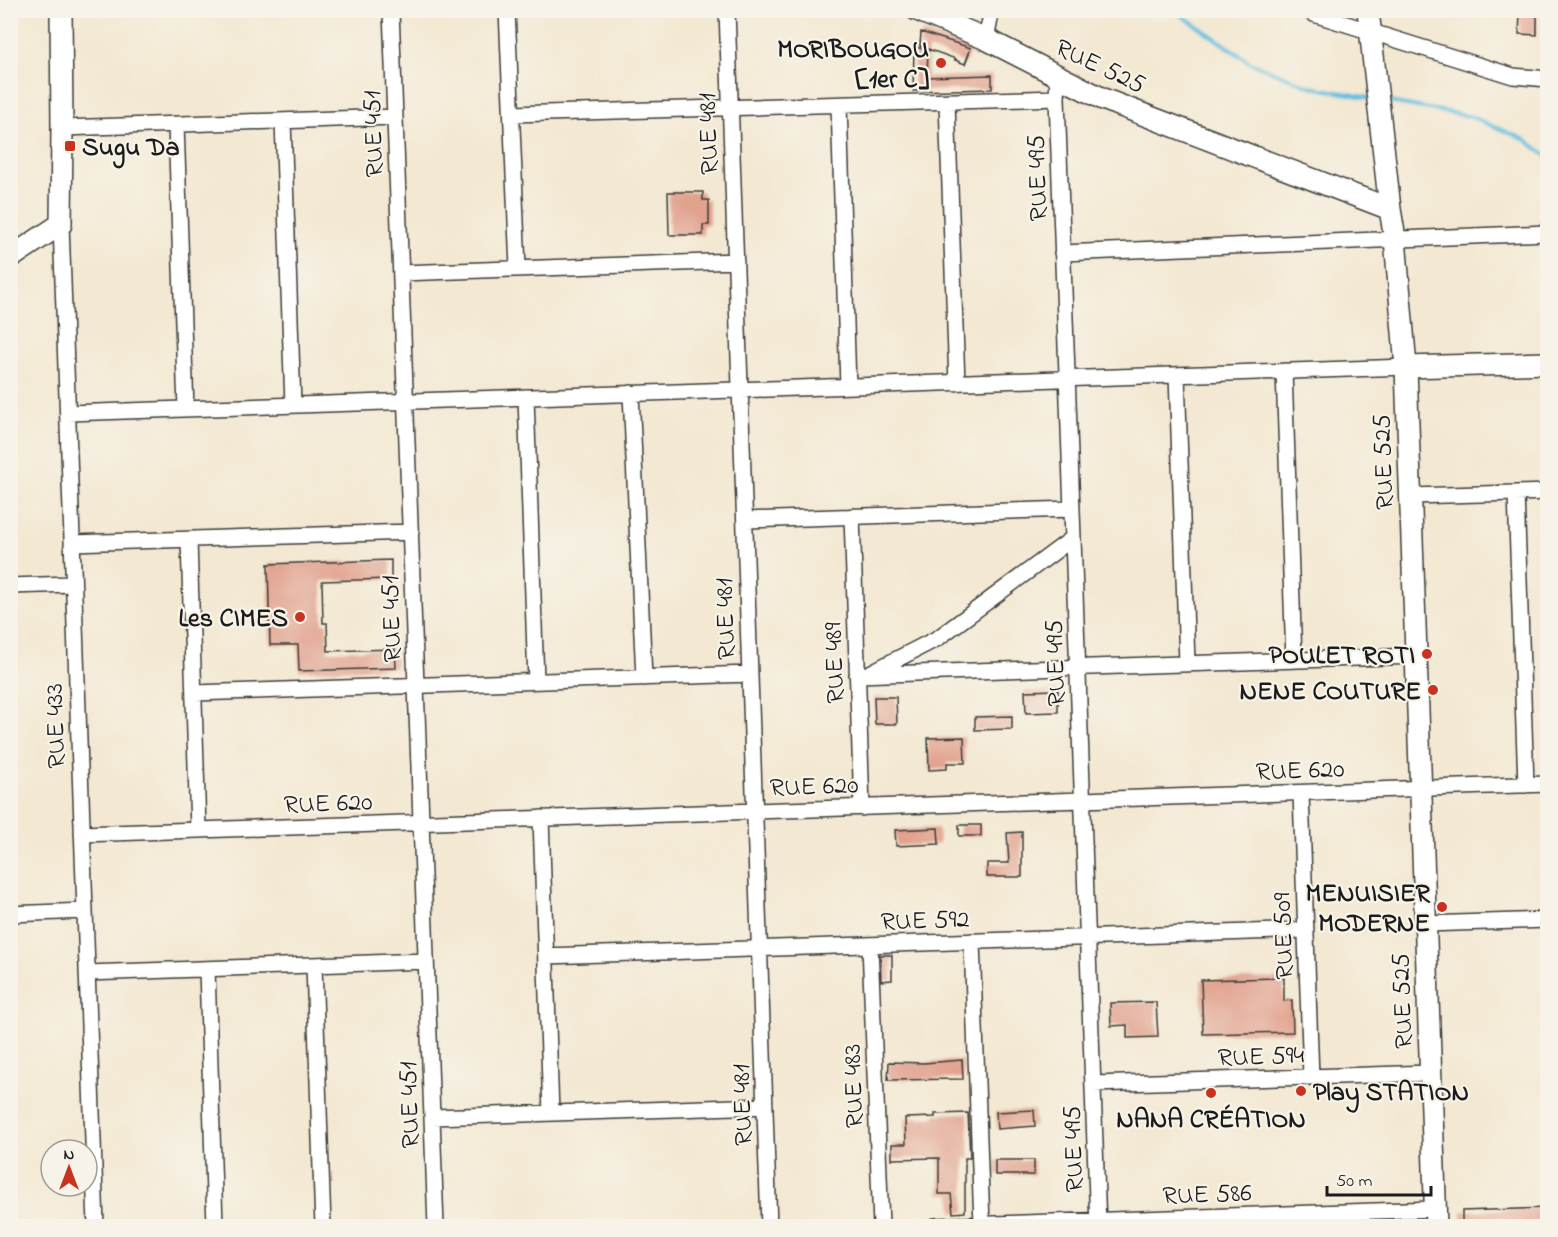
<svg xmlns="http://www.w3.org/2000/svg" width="1558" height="1237" font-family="'Indie Flower',sans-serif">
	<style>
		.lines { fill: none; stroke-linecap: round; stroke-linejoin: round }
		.stream { stroke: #61bddf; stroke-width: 4 }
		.building { fill: #e1a28e }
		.street-casing { stroke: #3c3b37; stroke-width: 18 }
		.secondary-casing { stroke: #3c3b37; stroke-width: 24 }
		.street { stroke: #fff; stroke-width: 15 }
		.secondary { stroke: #fff; stroke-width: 21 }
		.poi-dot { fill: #c8321e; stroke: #f7f3e8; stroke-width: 2 }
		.labels { text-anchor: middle; stroke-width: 4.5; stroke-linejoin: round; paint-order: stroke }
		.poi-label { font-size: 26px; font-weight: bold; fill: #1c1c1c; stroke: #f7f3e8; text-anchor: end }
		.street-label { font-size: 26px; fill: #1c1c1c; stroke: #f7f3e8 }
	</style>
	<rect width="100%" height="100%" fill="#f7f3e8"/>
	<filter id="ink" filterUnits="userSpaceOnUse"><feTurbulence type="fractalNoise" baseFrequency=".0167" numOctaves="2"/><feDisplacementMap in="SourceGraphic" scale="12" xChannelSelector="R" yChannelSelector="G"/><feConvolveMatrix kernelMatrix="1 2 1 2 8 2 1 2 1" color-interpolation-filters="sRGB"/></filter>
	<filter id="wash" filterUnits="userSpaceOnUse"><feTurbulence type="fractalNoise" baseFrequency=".008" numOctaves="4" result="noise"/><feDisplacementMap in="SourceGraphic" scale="24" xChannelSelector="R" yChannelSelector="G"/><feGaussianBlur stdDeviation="1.35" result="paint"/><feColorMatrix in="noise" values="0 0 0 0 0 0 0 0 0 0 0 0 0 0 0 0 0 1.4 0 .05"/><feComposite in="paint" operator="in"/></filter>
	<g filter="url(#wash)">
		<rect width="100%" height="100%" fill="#f3e8d2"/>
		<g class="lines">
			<!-- stream -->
			<path class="stream" d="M1174 10 1251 63 1312 87 1370 98
				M1384 101 1469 116 1526 140 1548 157"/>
		</g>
		<g id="blocks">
			<!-- building -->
			<path class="building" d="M1520 13 1537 14V35L1519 34Z
				M921 32 971 48 965 64 955 60 956 59 928 49 927 77 992 75V89L913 91 914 48H926L920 46Z
				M668 192H703V200H709V225H703V235H669Z
				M391 560V579L322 581 323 623H327L328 651 395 649 396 668 299 671 298 645H270L268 564Z
				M1058 690V712L1026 713 1025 691Z
				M874 697H896L897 724H875Z
				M1012 716V729L975 730V717Z
				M964 737 965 763H947V769L929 770 928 738Z
				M959 825H981V836H959Z
				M938 828 939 844 896 846 895 830Z
				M1022 832V877H987V863H1009L1007 833Z
				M880 955H892V980L881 981Z
				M1284 978V1001L1292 1000 1293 1032 1203 1034 1201 980Z
				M1156 1002 1158 1037 1127 1038V1025L1111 1026 1110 1003Z
				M962 1060 963 1079 888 1080 889 1062 924 1063Z
				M1034 1110 1035 1126 997 1129 996 1112Z
				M968 1113 970 1158H965V1212L953 1213 951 1194H939V1158L892 1159V1144H906L905 1118 935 1117V1114Z
				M995 1160H1034V1175H995Z
				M1548 1208V1227H1462V1211Z"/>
		</g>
	</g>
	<g filter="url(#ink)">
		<use href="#blocks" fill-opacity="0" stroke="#3c3b37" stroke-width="1.5"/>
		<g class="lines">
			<defs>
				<path id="street" d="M391 10 436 1226
					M507 10 518 268
					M727 10 769 1226
					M1307 10 1314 14 1513 76 1548 79
					M986 39 992 10
					M1058 77 1057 98 1098 1226
					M947 102 957 383
					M839 105 848 386
					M512 114 1057 98
					M283 121 293 405
					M176 125 186 409
					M62 128 395 117
					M61 224 96 1226
					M1062 253 1548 233
					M401 273 736 261
					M1284 371 1294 660
					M1177 375 1187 663
					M631 393 644 678
					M526 397 536 681
					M68 413 1406 367
					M1516 493 1526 785
					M1411 496 1548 492
					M852 516 862 808
					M745 520 1072 509
					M189 540 198 830
					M72 543 411 532
					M10 586 73 584
					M870 673 938 638 1073 538
					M857 675 1416 656
					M194 693 750 674
					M1301 793 1311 1077
					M541 818 551 1113
					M82 834 1548 784
					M10 914 85 911
					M1425 924 1548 920
					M972 941 982 1225
					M870 945 881 1226
					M546 956 1305 930
					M314 965 323 1226
					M207 969 215 1226
					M87 973 426 961
					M1093 1084 1430 1073
					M432 1117 765 1106
					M935 1226 1435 1209"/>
				<path id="secondary" d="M917 10 986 39 1103 99 1390 209
					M1368 10 1390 209 1395 239 1406 367 1436 1226
					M10 258 61 224 62 128 61 10
					M1406 367 1548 363"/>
			</defs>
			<!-- street casing -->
			<use href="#street" class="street-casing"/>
			<!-- secondary casing -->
			<use href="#secondary" class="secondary-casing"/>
			<!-- street -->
			<use href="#street" class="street"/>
			<!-- secondary -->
			<use href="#secondary" class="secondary"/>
		</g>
	</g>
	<!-- markers -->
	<g class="poi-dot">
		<circle cx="941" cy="63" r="6"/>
		<rect x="64" y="140" width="12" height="12" rx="3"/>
		<circle cx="300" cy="617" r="6"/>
		<circle cx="1427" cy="654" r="6"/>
		<circle cx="1433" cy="690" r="6"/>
		<circle cx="1442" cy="907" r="6"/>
		<circle cx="1301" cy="1091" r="6"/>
		<circle cx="1211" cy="1093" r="6"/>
	</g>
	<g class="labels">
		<!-- poi labels -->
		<g class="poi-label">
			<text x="929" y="57">MORIBOUGOU<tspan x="929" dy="30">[1er C]</tspan></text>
			<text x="82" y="155" text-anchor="start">Sugu Da</text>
			<text x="288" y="626">Les CIMES</text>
			<text x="1415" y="663">POULET ROTI</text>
			<text x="1421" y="699">NENE COUTURE</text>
			<text x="1430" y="901">MENUISIER<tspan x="1430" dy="30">MODERNE</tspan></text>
			<text x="1313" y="1100" text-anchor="start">Play STATION</text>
			<text x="1211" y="1127" text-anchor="middle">NANA CRÉATION</text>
		</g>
		<!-- street labels -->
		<g class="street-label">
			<text transform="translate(1101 65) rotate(25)" y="9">RUE 525</text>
			<text transform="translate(372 134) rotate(-92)" y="9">RUE 451</text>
			<text transform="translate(707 134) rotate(-92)" y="9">RUE 481</text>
			<text transform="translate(1036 178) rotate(-92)" y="9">RUE 495</text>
			<text transform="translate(1382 462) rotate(-92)" y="9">RUE 525</text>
			<text transform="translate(390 619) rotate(-92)" y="9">RUE 451</text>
			<text transform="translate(724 619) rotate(-92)" y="9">RUE 481</text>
			<text transform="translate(833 663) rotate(-92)" y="9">RUE 489</text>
			<text transform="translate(1054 663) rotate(-92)" y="9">RUE 495</text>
			<text transform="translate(54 726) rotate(-92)" y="9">RUE 433</text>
			<text transform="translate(1300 769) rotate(-2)" y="9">RUE 620</text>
			<text transform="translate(814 785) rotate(-2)" y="9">RUE 620</text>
			<text transform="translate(328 802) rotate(-2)" y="9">RUE 620</text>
			<text transform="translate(925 919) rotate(-2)" y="9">RUE 592</text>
			<text transform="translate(1282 936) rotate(-92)" y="9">RUE 509</text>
			<text transform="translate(1401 1001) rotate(-92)" y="9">RUE 525</text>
			<text transform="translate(1261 1055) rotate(-2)" y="9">RUE 594</text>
			<text transform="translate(852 1086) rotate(-92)" y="9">RUE 483</text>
			<text transform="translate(408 1105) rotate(-92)" y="9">RUE 451</text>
			<text transform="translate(741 1105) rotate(-92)" y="9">RUE 481</text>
			<text transform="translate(1072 1149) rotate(-92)" y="9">RUE 495</text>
			<text transform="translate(1207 1193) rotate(-2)" y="9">RUE 586</text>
		</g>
	</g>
	<!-- margin -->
	<rect width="1558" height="1237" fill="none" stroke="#f7f3e8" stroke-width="36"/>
	<!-- north arrow -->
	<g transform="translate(69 1168)"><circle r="28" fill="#f7f3e8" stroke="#9f9d96" stroke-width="1.5"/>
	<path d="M0-4.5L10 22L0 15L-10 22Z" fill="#c8321e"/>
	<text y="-9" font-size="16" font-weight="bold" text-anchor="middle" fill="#1c1c1c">N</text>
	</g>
	<!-- scale -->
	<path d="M1327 1186v9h104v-9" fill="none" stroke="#1c1c1c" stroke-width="3"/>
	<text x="1336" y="1186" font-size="18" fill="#1c1c1c" stroke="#f7f3e8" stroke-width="4.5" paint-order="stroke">50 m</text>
</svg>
